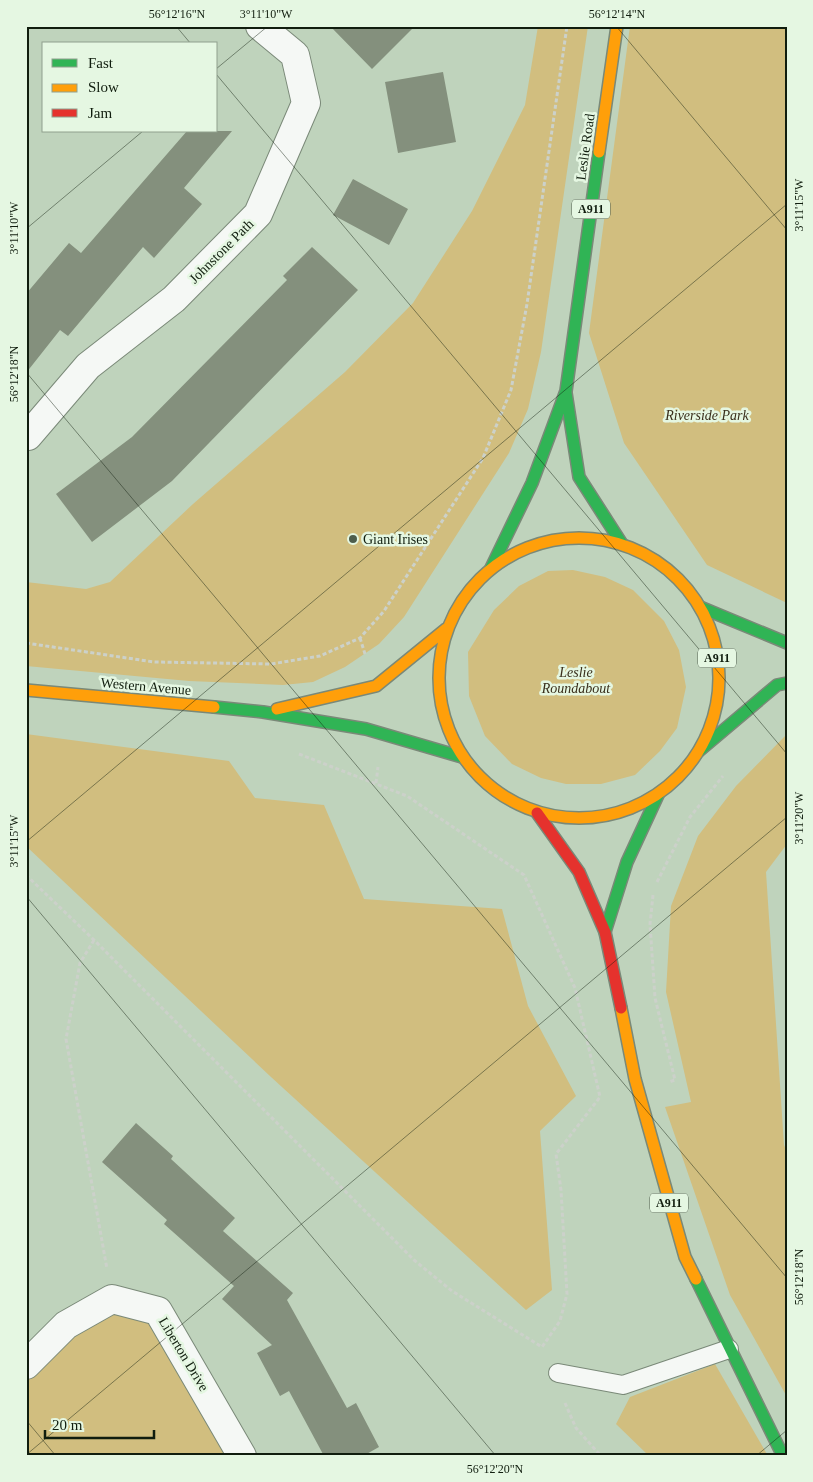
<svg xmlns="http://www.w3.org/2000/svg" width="813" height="1482" font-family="'Times New Roman',serif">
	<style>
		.green { fill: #d1be7f }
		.building { fill: #84907d }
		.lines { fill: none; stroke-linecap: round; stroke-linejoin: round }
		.lane-casing { stroke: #7a8978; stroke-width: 20 }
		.street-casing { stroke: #7a8978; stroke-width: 30 }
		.fast-casing { stroke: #7a8978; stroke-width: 14 }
		.slow-casing { stroke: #7a8978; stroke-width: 14 }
		.jam-casing { stroke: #7a8978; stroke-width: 14 }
		.path { stroke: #ccd1ca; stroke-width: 3; stroke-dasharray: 4 2.5; stroke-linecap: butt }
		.lane { stroke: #f5f8f5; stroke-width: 18 }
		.street { stroke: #f5f8f5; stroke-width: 28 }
		.fast { stroke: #30b455; stroke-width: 11 }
		.slow { stroke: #ff9f0a; stroke-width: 11 }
		.jam { stroke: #e5322d; stroke-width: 11 }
		.ticks { fill: none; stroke: #101d0e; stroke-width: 1; stroke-opacity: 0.45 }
		.poi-dot { fill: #4d5d4b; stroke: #e5f7e2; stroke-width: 2 }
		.labels { text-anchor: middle; stroke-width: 5; stroke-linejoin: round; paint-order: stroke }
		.shield { fill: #e5f7e2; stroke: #505e4e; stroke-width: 1 }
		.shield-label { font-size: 12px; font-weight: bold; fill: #101d0e }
		.street-label { font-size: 14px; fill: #101d0e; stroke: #e5f7e2 }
		.park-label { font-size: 14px; font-style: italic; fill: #392e1b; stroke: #e5f7e2 }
		.poi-label { font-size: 14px; fill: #101d0e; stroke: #e5f7e2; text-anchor: start }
		.neatline { fill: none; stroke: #101d0e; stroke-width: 2 }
		.ticks-label { font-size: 12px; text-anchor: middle; fill: #101d0e }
	</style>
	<rect width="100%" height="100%" fill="#bfd3bc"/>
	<!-- green -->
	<path class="green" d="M538 26H588L541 352 528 409 509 453 404 617 379 644 345 667 313 682 283 685 189 681 26 666V582L86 589 110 582 193 504 345 372 413 303 472 211 525 105Z
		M630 26H787V603L707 565 624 443 589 333Z
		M573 570 605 577 633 590 664 621 679 650 686 687 677 728 660 751 635 775 601 784H566L541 778 512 764 485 736 469 696 468 652 494 610 519 586 548 571Z
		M26 734 229 761 255 798 324 805 364 899 502 909 528 1006 576 1096 540 1131 552 1290 526 1310 271 1077 26 846Z
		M787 734V844L766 872 784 1145 787 1152V1397L730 1295 665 1107 691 1102 666 992 671 906 698 836 736 786Z
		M112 1299 158 1311 242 1456H26V1365Z
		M715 1364 768 1456H649L616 1424 630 1397Z"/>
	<!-- building -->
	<path class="building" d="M330 26H415L372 69Z
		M443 72 456 142 398 153 385 82Z
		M187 131H232L184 188 202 204 154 258 143 247 68 336 60 330 26 373V294L69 243 81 253Z
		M353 179 408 209 389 245 333 215Z
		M312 247 358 290 172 481 92 542 56 494 132 437 287 280 283 276Z
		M136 1123 173 1156 171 1159 235 1218 223 1231 293 1293 287 1300 347 1408 356 1403 379 1447 363 1456H324L289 1391 280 1396 257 1353 272 1345 222 1299 234 1286 164 1224 167 1220 102 1162Z"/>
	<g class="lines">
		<defs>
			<path id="lane" d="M558 1373 623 1385 729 1349"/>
			<path id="street" d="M28 436 88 366 174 299 258 214 306 103 295 55 260 26
				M26 1365 66 1325 112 1299 158 1311 242 1456"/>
			<path id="fast" d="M566 393 579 477 622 544
				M491 568 532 483 566 391 599 152
				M700 607 787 643
				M214 707 263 712 366 729 462 757
				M699 751 777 685 787 683
				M605 932 627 862 658 795
				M696 1279 783 1456"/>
			<path id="slow" d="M599 152 617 26
				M439 678a140 140 0 1 1 280 0a140 140 0 1 1-280 0Z
				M26 690 214 707
				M277 709 376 686 446 629
				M621 1008 635 1079 685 1257 696 1279"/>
			<path id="jam" d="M537 813 579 872 605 932 621 1008"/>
		</defs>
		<!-- lane casing -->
		<use href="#lane" class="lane-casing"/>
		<!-- street casing -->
		<use href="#street" class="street-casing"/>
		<!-- fast casing -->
		<use href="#fast" class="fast-casing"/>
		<!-- slow casing -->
		<use href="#slow" class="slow-casing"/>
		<!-- jam casing -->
		<use href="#jam" class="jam-casing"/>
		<!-- path -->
		<path class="path" d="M360 638 365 654
			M26 643 154 662 271 664 320 656 360 638 384 611 483 458 511 390 527 304 567 26
			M299 754 407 796 524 875 575 988 600 1097 556 1154 561 1190 567 1294 560 1321 542 1347
			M376 783 378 767
			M26 875 94 940 414 1260 452 1291 542 1347
			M657 882 690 817 723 776
			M653 895 650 924 655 998 675 1080 669 1082
			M94 940 80 963 66 1039 107 1269
			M565 1403 576 1428 601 1456"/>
		<!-- lane -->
		<use href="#lane" class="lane"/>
		<!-- street -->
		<use href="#street" class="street"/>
		<!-- fast -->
		<use href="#fast" class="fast"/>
		<!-- slow -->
		<use href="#slow" class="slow"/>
		<!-- jam -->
		<use href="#jam" class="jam"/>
	</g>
	<!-- ticks -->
	<path class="ticks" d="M176 26 191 44M616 26 787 230M216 69 268 26M216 74 787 754M26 229 143 131M26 372 787 1278M26 842 787 204M26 896 496 1456M26 1420 56 1456M26 1455 787 817M756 1456 787 1430"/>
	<!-- markers -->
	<circle class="poi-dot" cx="353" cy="539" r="5"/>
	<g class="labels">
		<!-- shield labels -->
		<g class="shield">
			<rect x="572" y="199.5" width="38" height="19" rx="4"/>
			<rect x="698" y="648.5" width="38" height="19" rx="4"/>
			<rect x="650" y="1193.5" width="38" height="19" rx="4"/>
		</g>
		<g class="shield-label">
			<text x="591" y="213">A911</text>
			<text x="717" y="662">A911</text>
			<text x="669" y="1207">A911</text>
		</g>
		<!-- street labels -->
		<g class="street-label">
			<text transform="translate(585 147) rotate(-82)" y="5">Leslie Road</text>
			<text transform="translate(221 251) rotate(-45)" y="5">Johnstone Path</text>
			<text transform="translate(146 686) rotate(5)" y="5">Western Avenue</text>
			<text transform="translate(184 1354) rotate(59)" y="5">Liberton Drive</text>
		</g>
		<!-- park labels -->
		<g class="park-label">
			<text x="707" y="420">Riverside Park</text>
			<text x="576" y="677">Leslie<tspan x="576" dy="16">Roundabout</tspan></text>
		</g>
		<!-- poi labels -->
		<g class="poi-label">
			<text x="363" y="544">Giant Irises</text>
		</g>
	</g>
	<!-- border -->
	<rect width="813" height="1482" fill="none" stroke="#e5f7e2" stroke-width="55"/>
	<!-- legend -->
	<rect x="42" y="42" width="175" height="90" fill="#e5f7e2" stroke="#90a08d"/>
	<rect x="52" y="59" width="25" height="8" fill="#30b455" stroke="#90a08d"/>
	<text x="88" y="68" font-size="15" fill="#101d0e">Fast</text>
	<rect x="52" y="84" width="25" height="8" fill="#ff9f0a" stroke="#90a08d"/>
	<text x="88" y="92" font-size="15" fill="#101d0e">Slow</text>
	<rect x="52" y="109" width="25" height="8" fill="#e5322d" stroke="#90a08d"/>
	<text x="88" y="118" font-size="15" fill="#101d0e">Jam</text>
	<!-- scale -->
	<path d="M45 1430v8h109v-8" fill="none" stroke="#101d0e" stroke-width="2.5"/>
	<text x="52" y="1430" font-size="15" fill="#101d0e" stroke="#e5f7e2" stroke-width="4" paint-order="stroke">20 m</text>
	<rect x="28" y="28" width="758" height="1426" class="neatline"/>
	<g class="ticks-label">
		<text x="177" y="18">56°12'16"N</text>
		<text x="266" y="18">3°11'10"W</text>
		<text x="617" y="18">56°12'14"N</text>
		<text transform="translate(799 205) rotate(-90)" y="4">3°11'15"W</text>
		<text transform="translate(14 228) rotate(-90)" y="4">3°11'10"W</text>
		<text transform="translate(14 374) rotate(-90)" y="4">56°12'18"N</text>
		<text transform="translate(799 818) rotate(-90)" y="4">3°11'20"W</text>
		<text transform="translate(14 841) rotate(-90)" y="4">3°11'15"W</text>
		<text transform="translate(799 1277) rotate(-90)" y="4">56°12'18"N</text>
		<text x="495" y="1473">56°12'20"N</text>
	</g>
</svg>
